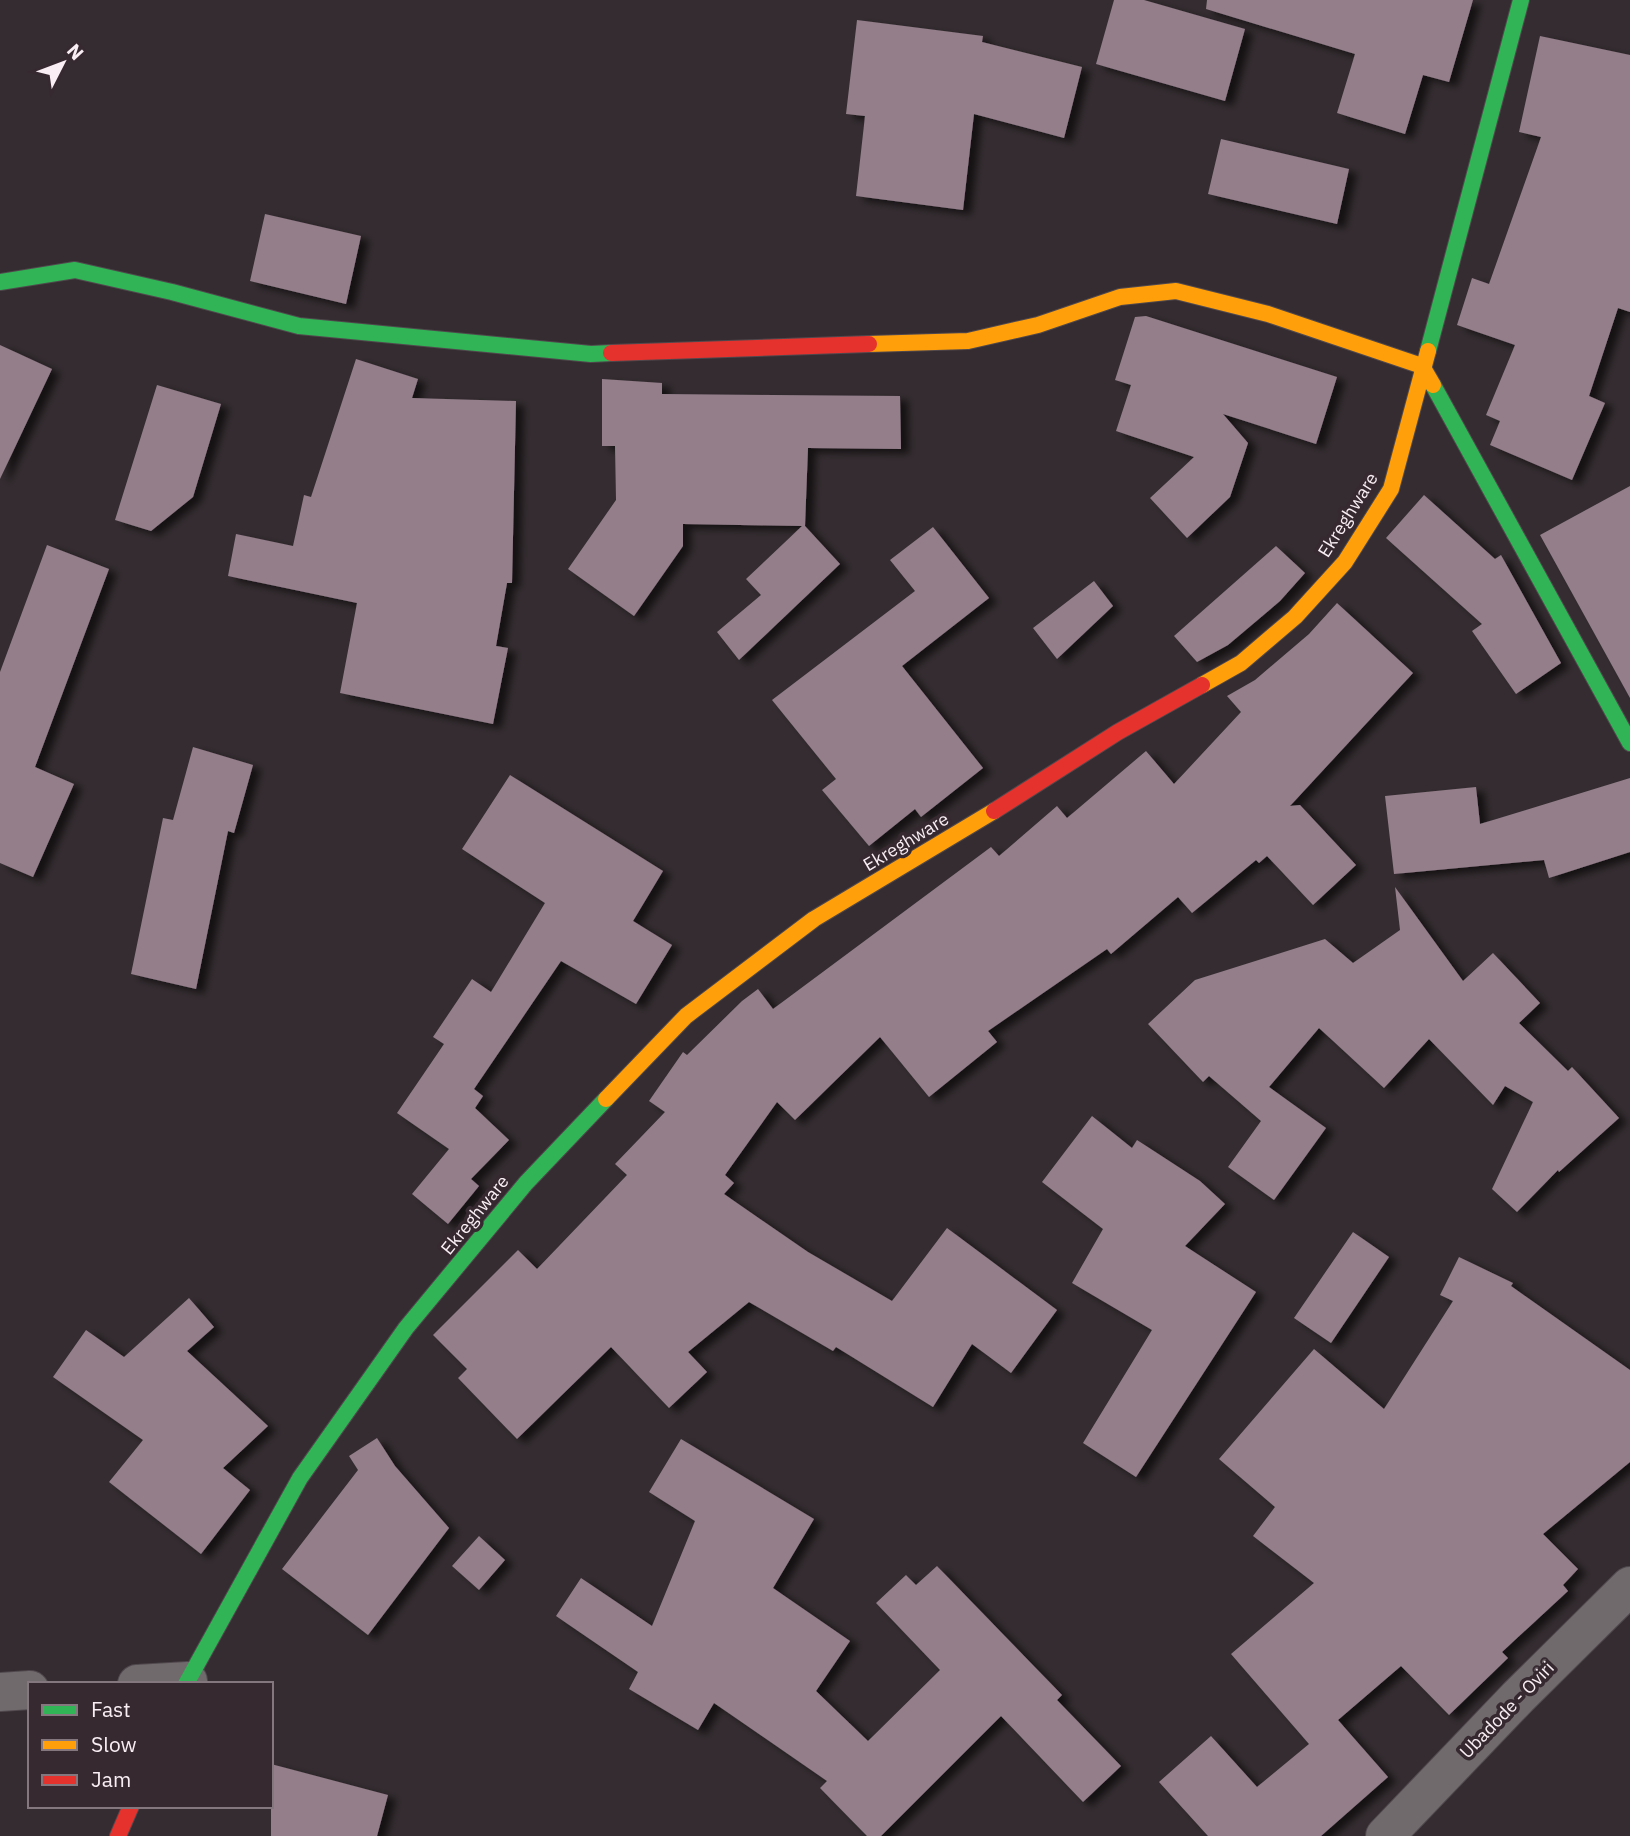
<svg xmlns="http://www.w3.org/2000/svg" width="1630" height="1836" font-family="'IBM Plex Sans',sans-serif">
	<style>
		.building { fill: #937e8a; filter: url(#shadow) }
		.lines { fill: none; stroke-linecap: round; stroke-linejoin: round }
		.street-casing { stroke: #50484d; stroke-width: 40 }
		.fast-casing { stroke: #50484d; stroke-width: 18 }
		.slow-casing { stroke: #50484d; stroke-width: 18 }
		.jam-casing { stroke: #50484d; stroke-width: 18 }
		.street { stroke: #706a6d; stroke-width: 38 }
		.fast { stroke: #30b455; stroke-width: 16 }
		.slow { stroke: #ff9f0a; stroke-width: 16 }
		.jam { stroke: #e5322d; stroke-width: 16 }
		.labels { text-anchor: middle; stroke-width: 7; stroke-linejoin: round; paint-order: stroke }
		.street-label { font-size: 18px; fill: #f8eef3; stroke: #372930 }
	</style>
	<defs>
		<filter id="shadow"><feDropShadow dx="8" dy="4.5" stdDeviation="3.5" flood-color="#0009"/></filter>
	</defs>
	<rect width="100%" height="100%" fill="#342c30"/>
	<!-- building -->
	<path class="building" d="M1114 0H1144L1245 29 1225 101 1096 64Z
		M1207 0H1473L1449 82 1423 75 1405 134 1337 113 1355 54 1206 9Z
		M857 20 983 36 982 42 1082 67 1064 138 974 114 963 210 856 196 865 116 846 114Z
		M1540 36 1630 55V312L1618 308 1589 396 1605 403 1572 480 1490 445 1500 421 1486 415 1515 345 1457 325 1472 278 1489 284 1541 137 1519 132Z
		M1221 139 1349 169 1337 224 1208 194Z
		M265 214 361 236 346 304 250 281Z
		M1146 316 1337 377 1316 444 1223 414 1248 443 1230 497 1187 538 1150 498 1194 457 1116 431 1131 385 1115 380 1135 317Z
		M0 345 52 369 0 479Z
		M356 359 418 379 412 398 516 401 512 583H507L496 646 508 648 493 724 340 693 357 603 228 576 236 534 293 546 304 495 311 497Z
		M602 379 662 383V394L900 396 901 449 808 448 805 526 840 564 739 660 717 632 761 595 746 579 802 526 683 524V546L634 616 568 569 616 500 615 446H602Z
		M157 385 221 404 193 497 151 531 115 520Z
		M1630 486V698L1540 535Z
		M1424 495 1495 559 1501 555 1561 663 1516 694 1472 631 1482 624 1386 538Z
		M933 527 989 598 902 666 983 768 921 817 915 809 869 846 822 790 836 779 772 700 915 591 890 560Z
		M47 545 109 569 35 767 74 784 33 877 0 863V672Z
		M1276 546 1305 573 1280 601 1228 645 1197 662 1174 636Z
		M1094 581 1113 606 1057 659 1033 628Z
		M1337 603 1413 673 1290 806 1300 805 1356 865 1313 905 1267 856 1259 863 1256 860 1192 913 1178 897 1111 954 1107 949 988 1031 997 1042 929 1097 880 1037 795 1120 777 1102 725 1175 734 1183 724 1194 808 1252 892 1301 947 1228 1057 1310 1011 1373 972 1344 933 1407 836 1347 833 1351 749 1302 688 1352 707 1372 669 1408 611 1347 517 1439 458 1378 467 1369 433 1335 518 1250 537 1269 627 1175 615 1164 665 1112 649 1101 683 1052 687 1055 742 1001 758 989 773 1009 991 847 999 856 1057 806 1067 818 1146 751 1174 784 1241 712 1227 696 1255 680 1309 634Z
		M193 747 253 765 234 833 228 831 196 989 131 974 163 818 173 820Z
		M510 775 663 871 633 921 672 945 636 1004 561 961 474 1089 483 1096 475 1108 509 1140 471 1179 479 1186 448 1224 412 1194 449 1149 397 1113 444 1044 433 1037 472 979 491 992 545 903 462 849Z
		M1630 778V852L1549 878 1544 860 1394 874 1385 796 1476 787 1480 824Z
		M1395 887 1463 981 1493 953 1540 1003 1519 1023 1568 1071 1572 1067 1619 1118 1559 1172 1558 1170 1517 1212 1492 1189 1533 1102 1505 1086 1493 1105 1429 1039 1384 1088 1319 1028 1269 1087 1326 1128 1274 1200 1228 1167 1261 1121 1209 1076 1203 1082 1148 1024 1195 980 1325 939 1353 963 1400 930Z
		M1092 1116 1132 1148 1137 1140 1200 1181 1225 1204 1185 1246 1256 1292 1136 1477 1083 1443 1152 1330 1072 1283 1103 1229 1042 1182Z
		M1353 1232 1389 1257 1331 1343 1294 1318Z
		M1459 1257 1513 1283 1511 1286 1630 1370V1462L1543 1534 1578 1569 1563 1585 1568 1591 1502 1652 1508 1658 1449 1715 1401 1666 1338 1720 1388 1777 1321 1836H1208L1159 1782 1211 1736 1257 1787 1309 1744 1231 1654 1314 1583 1253 1536 1275 1507 1219 1459 1314 1349 1384 1409 1453 1301 1440 1295Z
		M189 1298 214 1327 187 1351 268 1426 223 1468 250 1490 201 1554 109 1482 143 1440 53 1377 86 1330 124 1357Z
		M377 1438 395 1466 449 1528 368 1635 282 1569 358 1470 349 1456Z
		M681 1439 814 1519 773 1588 850 1641 816 1691 868 1741 940 1670 876 1603 906 1575 916 1585 937 1566 1062 1695 1057 1700 1121 1766 1083 1802 1001 1716 881 1836H867L820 1788 827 1781 714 1703 698 1730 629 1689 638 1672 556 1616 581 1578 652 1626 695 1521 649 1492Z
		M479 1536 505 1560 479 1590 452 1566Z
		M271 1764 388 1795 377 1836H271Z"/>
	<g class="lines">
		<defs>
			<path id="street" d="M137 1684 188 1681
				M0 1692 30 1690
				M1385 1836 1518 1697 1630 1586"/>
			<path id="fast" d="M0 282 75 270 172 292 299 326 591 354 611 353
				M1428 351 1521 0
				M1433 385 1630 743
				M186 1684 300 1478 406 1328 526 1183 606 1099"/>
			<path id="slow" d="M869 344 968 341 1038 325 1120 297 1176 291 1268 314 1422 366 1433 385
				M1202 685 1241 663 1295 617 1345 562 1391 489 1428 351
				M606 1099 686 1016 814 919 994 811"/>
			<path id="jam" d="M611 353 869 344
				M994 811 1118 732 1202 685
				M118 1836 131 1806"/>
		</defs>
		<!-- street casing -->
		<use href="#street" class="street-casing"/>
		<!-- fast casing -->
		<use href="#fast" class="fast-casing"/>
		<!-- slow casing -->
		<use href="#slow" class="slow-casing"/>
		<!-- jam casing -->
		<use href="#jam" class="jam-casing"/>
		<!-- street -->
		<use href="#street" class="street"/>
		<!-- fast -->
		<use href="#fast" class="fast"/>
		<!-- slow -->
		<use href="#slow" class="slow"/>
		<!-- jam -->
		<use href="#jam" class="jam"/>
	</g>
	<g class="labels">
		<!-- street labels -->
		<g class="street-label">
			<text transform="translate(1348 515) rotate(-58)" y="6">Ekreghware</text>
			<text transform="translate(906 842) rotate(-31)" y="6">Ekreghware</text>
			<text transform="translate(475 1215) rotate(-51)" y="6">Ekreghware</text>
			<text transform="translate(1507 1710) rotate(-46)" y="6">Ubadode - Oviri</text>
		</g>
	</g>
	<!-- legend -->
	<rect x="28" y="1682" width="245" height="126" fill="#372930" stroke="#84787e" stroke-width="2"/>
	<rect x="42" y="1705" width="35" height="10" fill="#30b455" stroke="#84787e" stroke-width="2"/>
	<text x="91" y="1717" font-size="21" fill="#f8eef3">Fast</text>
	<rect x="42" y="1740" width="35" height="10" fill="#ff9f0a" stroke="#84787e" stroke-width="2"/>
	<text x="91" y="1752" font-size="21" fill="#f8eef3">Slow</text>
	<rect x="42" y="1775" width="35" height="10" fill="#e5322d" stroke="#84787e" stroke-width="2"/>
	<text x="91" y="1787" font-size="21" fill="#f8eef3">Jam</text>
	<!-- north arrow -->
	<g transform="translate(63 63) rotate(48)" stroke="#372930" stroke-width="5" paint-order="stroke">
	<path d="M0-5L12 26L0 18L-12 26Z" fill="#f8eef3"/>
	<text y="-10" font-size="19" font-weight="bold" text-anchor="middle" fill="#f8eef3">N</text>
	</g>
</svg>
